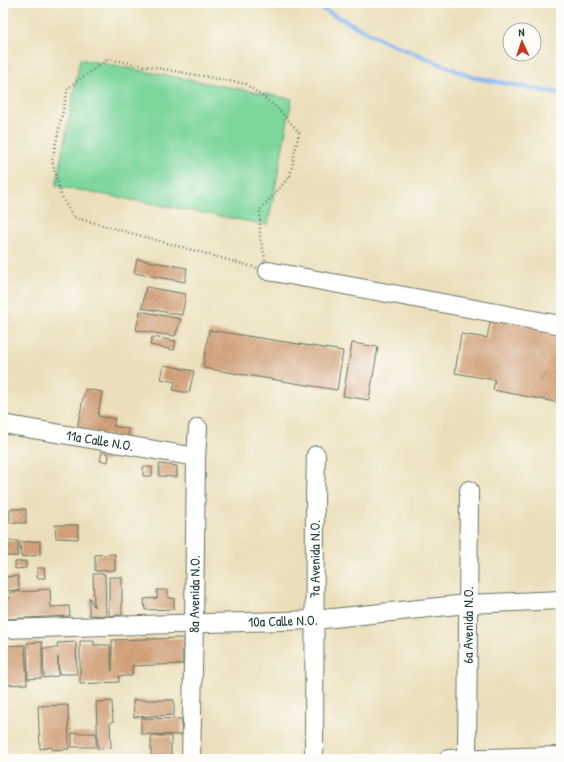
<svg xmlns="http://www.w3.org/2000/svg" width="564" height="762" font-family="'Patrick Hand',sans-serif">
	<style>
		.grass { fill: #7dd69c; stroke: #4e8a68 }
		.lines { fill: none; stroke-linecap: round; stroke-linejoin: round }
		.stream { stroke: #84b5f0; stroke-width: 4.5 }
		.building { fill: url(#building-hatch) }
		.minor-casing { stroke: #667663; stroke-width: 20 }
		.path { stroke: #667663; stroke-width: 2.5; stroke-dasharray: 1 3; stroke-linecap: butt }
		.minor { stroke: #fff; stroke-width: 18 }
		.labels { text-anchor: middle; stroke-width: 4; stroke-linejoin: round; paint-order: stroke }
		.street-label { font-size: 14px; fill: #1f3d34; stroke: #fdfcf7 }
	</style>
	<defs>
		<pattern id="building-hatch" width="6" height="6" patternUnits="userSpaceOnUse"><rect width="6" height="6" fill="#d6a47b"/><path d="M-1 1l2-2M0 6l6-6M5 7l2-2" fill="none" stroke="#ad8766"/></pattern>
	</defs>
	<rect width="100%" height="100%" fill="#fdfcf7"/>
	<filter id="ink" filterUnits="userSpaceOnUse"><feTurbulence type="fractalNoise" baseFrequency=".025" numOctaves="2"/><feDisplacementMap in="SourceGraphic" scale="8" xChannelSelector="R" yChannelSelector="G"/><feConvolveMatrix kernelMatrix="1 2 1 2 8 2 1 2 1" color-interpolation-filters="sRGB"/></filter>
	<filter id="wash" filterUnits="userSpaceOnUse"><feTurbulence type="fractalNoise" baseFrequency=".012" numOctaves="4" result="noise"/><feDisplacementMap in="SourceGraphic" scale="16" xChannelSelector="R" yChannelSelector="G"/><feGaussianBlur stdDeviation="0.9" result="paint"/><feColorMatrix in="noise" values="0 0 0 0 0 0 0 0 0 0 0 0 0 0 0 0 0 1.4 0 .05"/><feComposite in="paint" operator="in"/></filter>
	<g filter="url(#wash)">
		<rect width="100%" height="100%" fill="#ebdfbb"/>
		<!-- grass -->
		<path class="grass" d="M80 59 292 99 268 225 56 186Z"/>
		<g class="lines">
			<!-- stream -->
			<path class="stream" d="M311 3 384 41 472 77 561 94"/>
		</g>
		<g id="blocks">
			<!-- building -->
			<path class="building" d="M137 259 187 268 185 282 134 273Z
				M146 287 186 294 182 315 142 308Z
				M140 311 181 319 175 336 136 330Z
				M491 318 561 332V403L493 390 495 380 455 373 461 334 487 338Z
				M209 330 343 351 337 390 203 368Z
				M152 337 176 341 174 350 150 345Z
				M352 343 378 347 369 400 343 396Z
				M164 365 194 371 189 393 173 390 175 382 161 379Z
				M85 389 102 392 98 416 115 419 113 426 129 429 127 439 77 429Z
				M102 452 109 454 108 462 100 461Z
				M159 464 177 466V477L159 476Z
				M143 467H152V476H143Z
				M10 509H26V523H10Z
				M55 525H78V539L56 538Z
				M3 541H18V556H3Z
				M40 541V555L21 557 20 542Z
				M115 554V570L95 571V555Z
				M26 561V568L15 569V562Z
				M37 568H44L45 578H37Z
				M93 574H105L106 616 89 615V597L94 607Z
				M18 576 19 590 3 591V577Z
				M109 577H122V615L109 616Z
				M50 589 51 607 69 606 70 616 3 619V599L10 598V592L38 591V590Z
				M157 590H168V598H174V609L145 610 144 599 157 598Z
				M183 638V664L132 666V676H119V682L80 684V641H94V645H110L112 671V640Z
				M42 642V678L28 679 27 643Z
				M76 642 77 674H59L58 657V676L44 678 43 648H58L57 643Z
				M25 645 27 684 3 685V646Z
				M133 700H174V715L134 717Z
				M112 701 113 722H110L111 748 98 749 96 702Z
				M68 705 69 749 52 750V747L40 749 38 706Z
				M141 718 182 719 181 735 141 734Z
				M72 733H96V747H72Z
				M151 736H171V756H151Z"/>
		</g>
	</g>
	<g filter="url(#ink)">
		<use href="#blocks" fill-opacity="0" stroke="#667663" stroke-width="1"/>
		<g class="lines">
			<defs>
				<g id="minor">
					<path d="M268 271 561 325"/>
					<path id="s1" d="M3 424 196 457"/>
					<path id="s2" d="M3 629 314 620 467 604 561 600"/>
					<path id="s3" d="M191 759 194 624 196 457 198 428"/>
					<path id="s4" d="M314 759 315 500 316 455"/>
					<path d="M448 759 561 756"/>
					<path id="s5" d="M467 759 469 490"/>
				</g>
			</defs>
			<!-- minor casing -->
			<use href="#minor" class="minor-casing"/>
			<!-- path -->
			<path class="path" d="M108 59 246 84 277 108 299 132 290 176 260 210V237L268 271 73 217 61 195 52 160 68 88Z"/>
			<!-- minor -->
			<use href="#minor" class="minor"/>
		</g>
	</g>
	<g class="labels">
		<!-- street labels -->
		<g class="street-label">
			<text dy="5" stroke="none"><textPath href="#s1" startOffset="98">11a Calle N.O.</textPath></text>
			<text dy="5" stroke="none"><textPath href="#s4" startOffset="200">7a Avenida N.O.</textPath></text>
			<text dy="5" stroke="none"><textPath href="#s3" startOffset="165">8a Avenida N.O.</textPath></text>
			<text dy="5" stroke="none"><textPath href="#s2" startOffset="280">10a Calle N.O.</textPath></text>
			<text dy="5" stroke="none"><textPath href="#s5" startOffset="134">6a Avenida N.O.</textPath></text>
		</g>
	</g>
	<!-- margin -->
	<rect width="564" height="762" fill="none" stroke="#fdfcf7" stroke-width="16"/>
	<!-- north arrow -->
	<g transform="translate(522 42) rotate(357)"><circle r="19" fill="#fdfcf7" stroke="#a4b0a9"/>
	<path d="M0-3L7 15L0 10L-7 15Z" fill="#c8321e"/>
	<text y="-6" font-size="11" font-weight="bold" text-anchor="middle" fill="#1f3d34">N</text>
	</g>
</svg>
